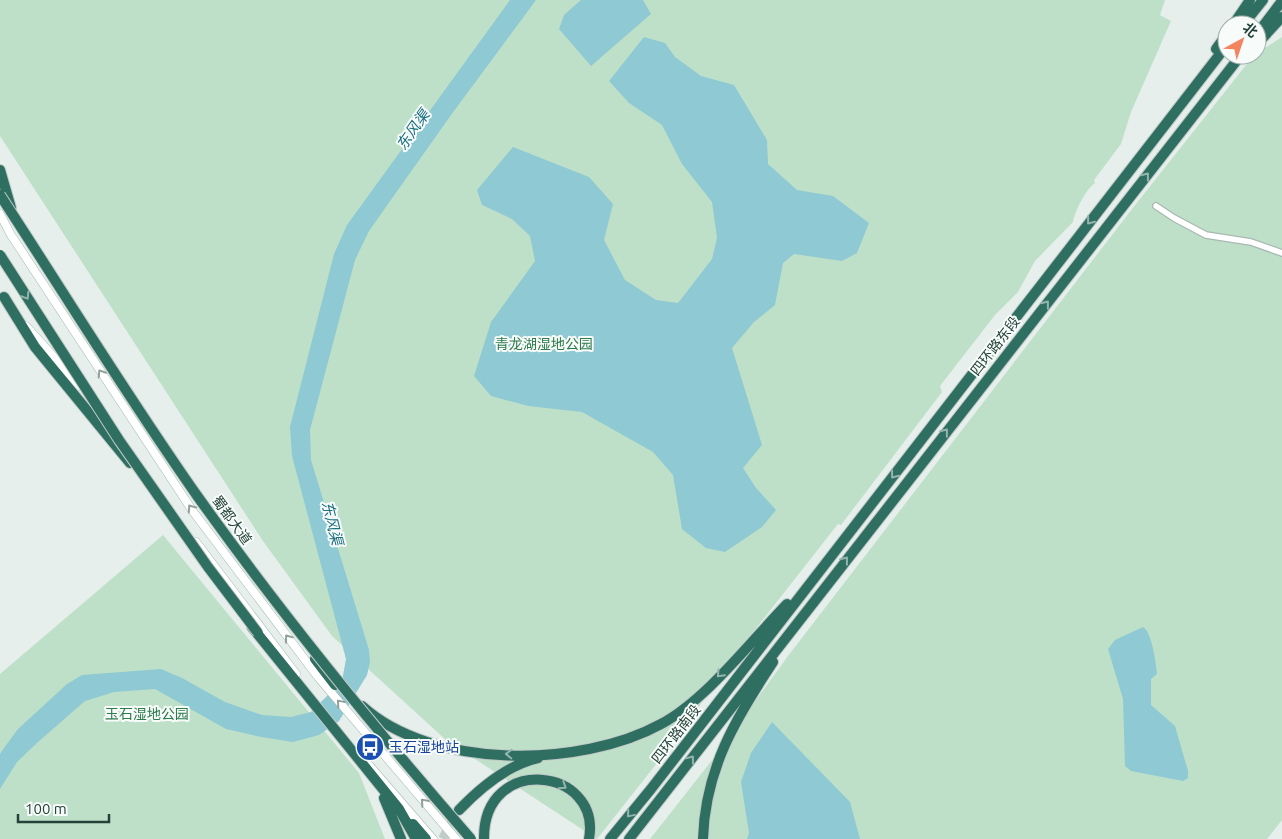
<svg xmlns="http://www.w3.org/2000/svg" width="1282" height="839" font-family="Ubuntu,'Noto Sans SC',sans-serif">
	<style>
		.green { fill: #bfe0c8 }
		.water { fill: #8ec9d4 }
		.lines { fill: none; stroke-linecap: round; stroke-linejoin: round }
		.highway-tunnel { stroke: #bfccc8; stroke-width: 10; stroke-dasharray: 10 5; stroke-linecap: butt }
		.street-casing { stroke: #a8b8b2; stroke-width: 8 }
		.secondary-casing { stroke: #a4bbb3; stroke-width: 9 }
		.highway-casing { stroke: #c2cac8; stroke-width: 12 }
		.street { stroke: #fff; stroke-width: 5.5 }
		.secondary { stroke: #fff; stroke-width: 8 }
		.highway { stroke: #2f6f62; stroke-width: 10 }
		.highway-bridge-casing { stroke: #c2cac8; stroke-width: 12; stroke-linecap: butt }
		.highway-bridge { stroke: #2f6f62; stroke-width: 10 }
		.oneway { stroke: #93b5ae }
		.oneway2 { stroke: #92a09c }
		.labels { text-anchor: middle; stroke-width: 4; stroke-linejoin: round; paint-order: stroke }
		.park-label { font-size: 14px; fill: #2d7a4b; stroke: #f7fbf9 }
		.street-label { font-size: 14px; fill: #24423a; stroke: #f7fbf9 }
		.transit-label { font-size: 14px; fill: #164399; stroke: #f7fbf9; text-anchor: start }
		.water-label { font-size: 15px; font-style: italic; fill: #1c6f80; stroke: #f7fbf9 }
	</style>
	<rect width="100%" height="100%" fill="#e6efeb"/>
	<!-- green -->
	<path class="green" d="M0 0H1165L1160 15 1171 21 1131 112 1121 144 1094 180 1095 183C1086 189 1075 211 1073 222L1035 261 1018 292 995 315 940 386 942 392 841 525 838 524 714 682 691 720 597 839 446 740 332 636 263 541 0 136Z
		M1282 37V820L1267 839H650L713 759 788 656 1132 209 1254 55Z
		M163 535 359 773 385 839H0V674Z"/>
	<!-- water -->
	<path class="water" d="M510 0H536L451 115 369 231 355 260 310 430 311 460 369 650 370 662 367 675 339 721 319 735 293 742 261 737 226 729 155 689 114 692 85 701 38 742 17 762 0 789V754L4 748 18 729 67 684 82 675 161 669 182 678 225 702 262 715 291 717 311 712 342 681 346 659 292 456 290 427 334 254 347 225Z
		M581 0H643L651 14 591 66 559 29 564 15Z
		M644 37 665 43 675 57 701 76 734 85 767 140 768 164 797 190 833 196 869 223 857 253 842 261 794 254 783 263 775 305 754 322 732 348 762 445 743 468 756 488 776 510 762 527 725 552 706 548 682 529 673 475 653 452 582 412 528 406 491 396 474 376 491 322 535 261 530 236 512 219 482 205 477 190 513 147 589 177 613 204 604 240 625 280 656 300 678 303 712 259 717 238 712 202 682 164 662 125 629 103 609 81Z
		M1143 627C1152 632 1156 663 1157 674L1151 679V705L1175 726 1188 771V778L1183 781 1131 771 1125 766 1123 699 1108 649 1115 640Z
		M772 722 850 802 860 839H747L749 833 741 782 751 753Z"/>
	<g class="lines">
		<!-- highway-tunnel -->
		<path class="highway-tunnel" d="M443 839 457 813"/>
		<defs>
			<path id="street" d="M1156 206 1174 218 1206 235 1251 242 1282 253"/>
			<path id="secondary" d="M0 214 11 235 192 510 318 677 456 839
				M26 326 80 386
				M196 542 296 674
				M369 765 433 839"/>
			<path id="highway" d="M1233 25 1250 0
				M1243 25 1263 0
				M1257 34 1282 1
				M1257 44 1282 17
				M1216 49 1227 34
				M0 170 11 208
				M4 297 35 347 130 463
				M252 627 399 809 416 839
				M315 659 335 685
				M362 706C432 770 581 768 661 724 706 700 751 641 787 604
				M384 798 401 839
				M459 810C481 787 507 765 538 758
				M413 824 426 839
				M484 839C483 753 602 767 589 839
				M610 839 651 789 1227 45
				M629 839 1241 55
				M703 839C705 769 736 718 773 662"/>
		</defs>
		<!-- street casing -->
		<use href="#street" class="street-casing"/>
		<!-- secondary casing -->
		<use href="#secondary" class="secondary-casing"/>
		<!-- highway casing -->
		<use href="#highway" class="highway-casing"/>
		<!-- street -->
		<use href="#street" class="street"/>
		<!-- secondary -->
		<use href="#secondary" class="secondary"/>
		<!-- highway -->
		<use href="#highway" class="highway"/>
		<defs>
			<path id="highway-bridge" d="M0 195C66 296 129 399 198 497 283 616 375 729 471 839
				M0 255 119 440 208 567 258 633"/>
		</defs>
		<!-- highway-bridge casing -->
		<use href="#highway-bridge" class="highway-bridge-casing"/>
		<!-- highway-bridge -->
		<use href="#highway-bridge" class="highway-bridge"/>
	</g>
	<!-- one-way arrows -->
	<defs><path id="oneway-chevron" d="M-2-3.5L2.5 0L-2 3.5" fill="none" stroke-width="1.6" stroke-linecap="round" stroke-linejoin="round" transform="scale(1.25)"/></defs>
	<g class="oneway">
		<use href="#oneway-chevron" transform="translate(1146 176) rotate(-52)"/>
		<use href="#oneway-chevron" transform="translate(1090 221) rotate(128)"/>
		<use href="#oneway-chevron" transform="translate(26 296) rotate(58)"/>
		<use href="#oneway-chevron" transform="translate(1046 304) rotate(-52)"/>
		<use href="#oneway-chevron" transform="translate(945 432) rotate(-52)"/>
		<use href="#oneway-chevron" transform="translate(894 475) rotate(128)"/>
		<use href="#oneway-chevron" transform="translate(845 560) rotate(-52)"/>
		<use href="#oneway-chevron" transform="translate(720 674) rotate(133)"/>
		<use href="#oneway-chevron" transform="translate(509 754) rotate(-178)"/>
		<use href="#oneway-chevron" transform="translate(691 759) rotate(-53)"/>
		<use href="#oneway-chevron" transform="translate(563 786) rotate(33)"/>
		<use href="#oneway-chevron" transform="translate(630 814) rotate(130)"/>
	</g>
	<g class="oneway2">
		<use href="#oneway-chevron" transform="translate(101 373) rotate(-123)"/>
		<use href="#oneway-chevron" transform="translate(191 508) rotate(-125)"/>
		<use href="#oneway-chevron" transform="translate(288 638) rotate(-127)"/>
		<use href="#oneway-chevron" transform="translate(340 703) rotate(-130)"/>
		<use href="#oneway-chevron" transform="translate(424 802) rotate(-131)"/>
	</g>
	<!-- icons -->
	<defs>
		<symbol id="bus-disc" viewBox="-11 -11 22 22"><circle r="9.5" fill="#1a4fb4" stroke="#f7fbf9"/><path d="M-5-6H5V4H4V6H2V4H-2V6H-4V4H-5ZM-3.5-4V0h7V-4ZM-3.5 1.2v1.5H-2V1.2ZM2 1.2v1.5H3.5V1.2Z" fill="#fff"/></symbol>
	</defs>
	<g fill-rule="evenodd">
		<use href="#bus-disc" x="354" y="731" width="32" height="32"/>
	</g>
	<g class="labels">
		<!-- park labels -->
		<g class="park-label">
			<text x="544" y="349">青龙湖湿地公园</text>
			<text x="147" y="719">玉石湿地公园</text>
		</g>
		<!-- street labels -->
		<g class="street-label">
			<text transform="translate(995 346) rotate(-52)" y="5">四环路东段</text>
			<text transform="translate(232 520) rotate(54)" y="5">蜀都大道</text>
			<text transform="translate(676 734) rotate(-52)" y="5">四环路南段</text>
		</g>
		<!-- transit labels -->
		<g class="transit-label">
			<text x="389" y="752">玉石湿地站</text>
		</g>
		<!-- water labels -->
		<g class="water-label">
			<text transform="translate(413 130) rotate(-55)" y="5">东风渠</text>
			<text transform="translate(332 523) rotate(76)" y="5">东风渠</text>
		</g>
	</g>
	<!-- north arrow -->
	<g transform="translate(1242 40) rotate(40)"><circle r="24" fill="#f7fbf9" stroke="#a3b1ad"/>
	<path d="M0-4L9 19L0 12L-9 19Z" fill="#f4845f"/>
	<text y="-8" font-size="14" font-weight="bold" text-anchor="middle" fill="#24423a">北</text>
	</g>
	<!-- scale -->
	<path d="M18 814v8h91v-8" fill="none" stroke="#24423a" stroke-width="2.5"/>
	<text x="25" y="814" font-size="15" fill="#24423a" stroke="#f7fbf9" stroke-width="4" paint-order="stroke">100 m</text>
</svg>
